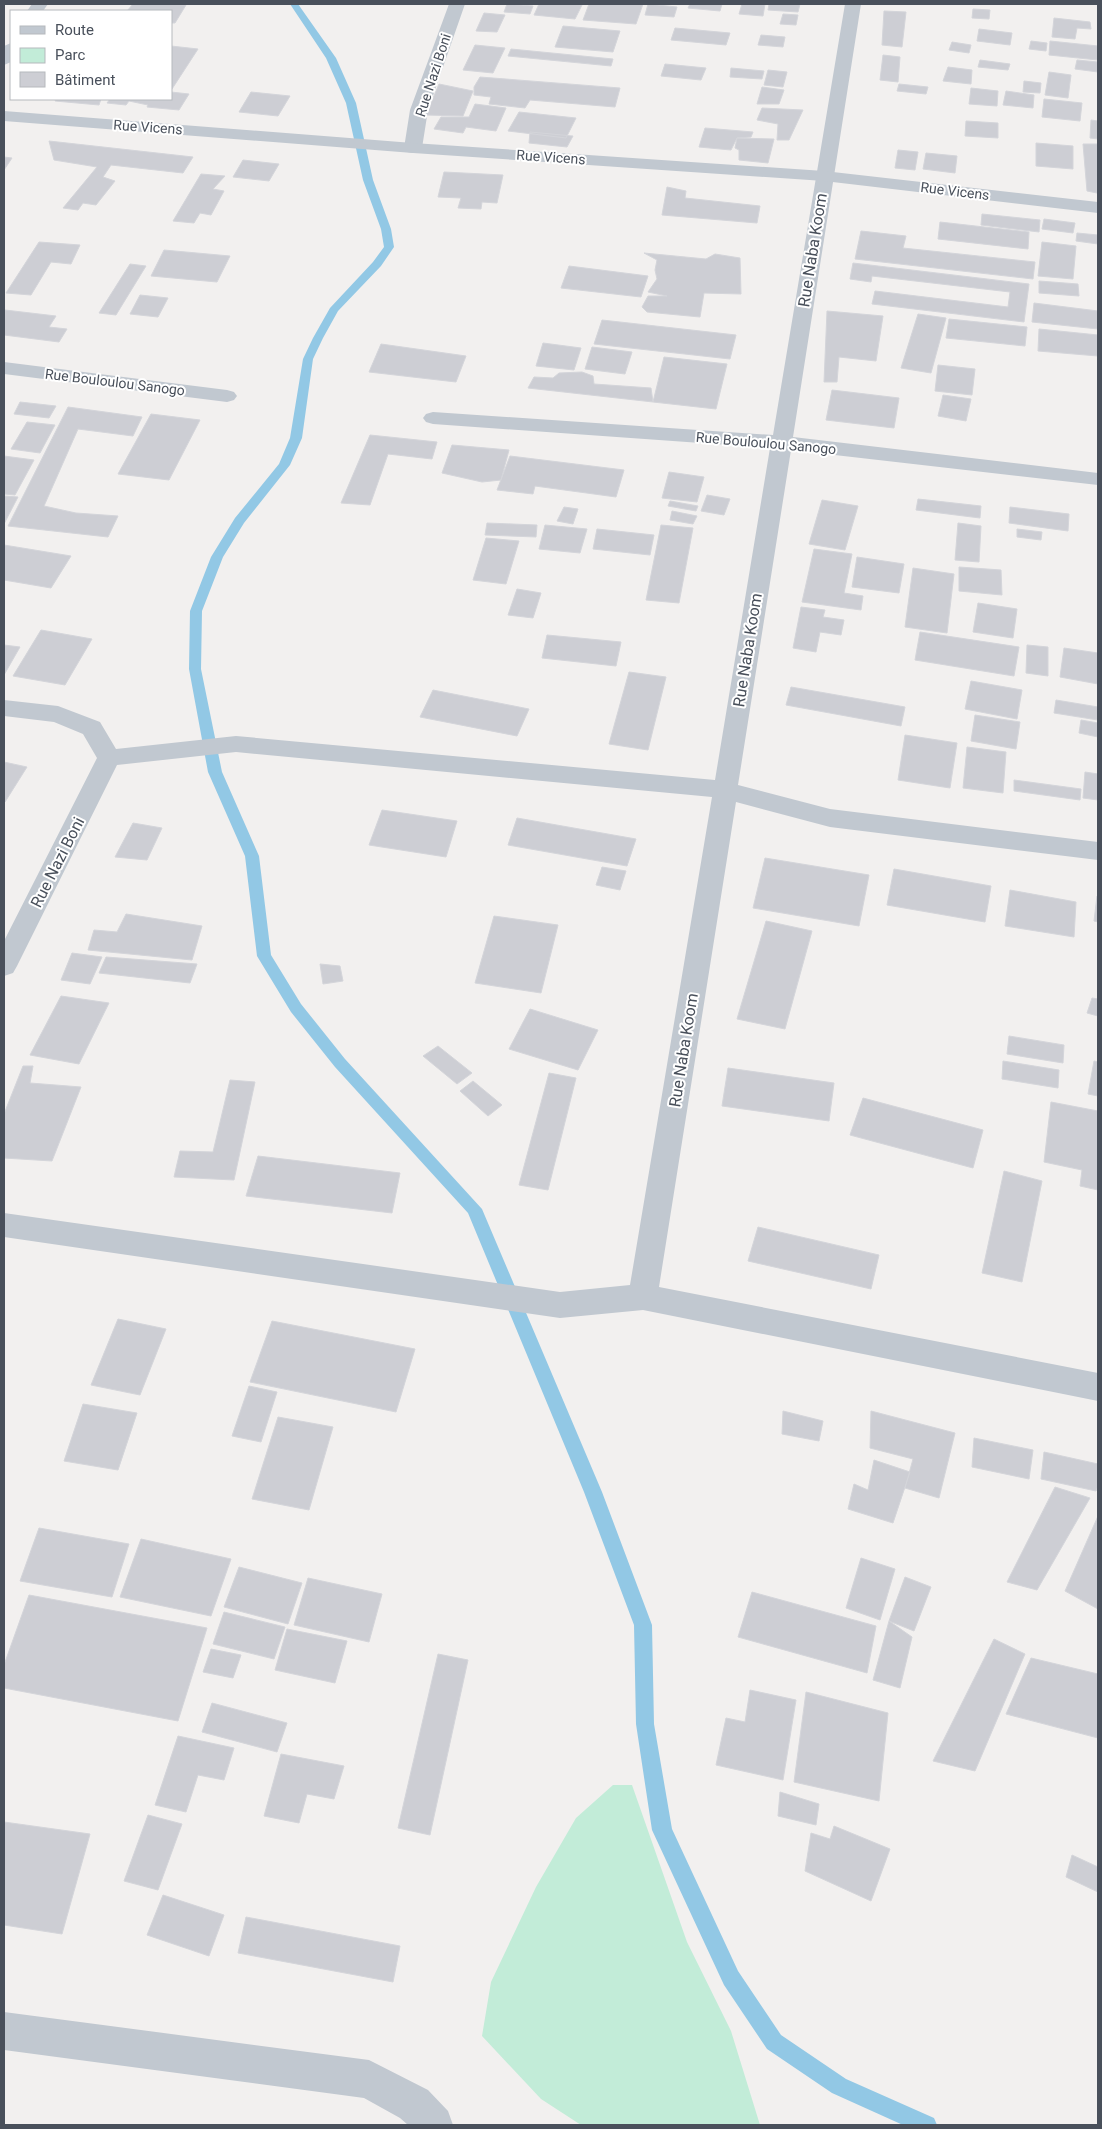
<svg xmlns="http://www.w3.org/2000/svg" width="1102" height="2129" font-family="Roboto,sans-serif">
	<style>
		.green { fill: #c2ecd8 }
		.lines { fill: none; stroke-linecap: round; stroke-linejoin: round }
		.stream { fill: #92c8e5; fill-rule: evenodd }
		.building { fill: #cdced4; stroke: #d4d5da }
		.minor { fill: #c1c8d0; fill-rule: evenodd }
		.tertiary { fill: #c1c8d0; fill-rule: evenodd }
		.labels { text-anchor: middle; stroke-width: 4; stroke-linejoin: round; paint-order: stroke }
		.far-street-label { font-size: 14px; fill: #49505b; stroke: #fff }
		.street-label { font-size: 16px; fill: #49505b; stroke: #fff }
	</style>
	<rect width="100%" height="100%" fill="#f2f0ef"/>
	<!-- green -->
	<path class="green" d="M613 1785H632L687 1942 731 2031 760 2125H581L541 2099 482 2036 491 1982 536 1887 576 1818Z"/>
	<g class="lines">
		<!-- stream -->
		<path class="stream" d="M290 4H298L336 58 356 103 373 180 391 229 394 247 381 266 338 311 323 338 313 359 302 438 290 465 244 523 223 557 202 611 201 669 222 772 259 856 271 955 301 1004 345 1059 482 1209 602 1492 652 1625 654 1724 672 1829 738 1971 781 2035 846 2079 934 2118 937 2125H903L832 2093 767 2049 724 1985 652 1830 636 1724 634 1625 584 1492 468 1213 335 1067 291 1012 257 956 245 856 208 772 189 669 190 611 211 557 235 518 279 464 290 438 303 359 313 338 330 308 373 262 384 247 381 229 363 180 346 103 326 58Z"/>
	</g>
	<!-- building -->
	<path class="building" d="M133 4H158L186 5 175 23H171V11H127Z
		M507 4H508L533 6 530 14 504 12Z
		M539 4H566L582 5 575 19 534 15Z
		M589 4H643L636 24 583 20Z
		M648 4 677 7 674 17 645 15Z
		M690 4H722L720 11 688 8Z
		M742 4H765L763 16 739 14Z
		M769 4H800L798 12 768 10Z
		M973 9 990 10 989 19 972 18Z
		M884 11 906 12 902 47 882 45Z
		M484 13 505 15 497 32 476 31Z
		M783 14 798 15 796 25 780 24Z
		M1054 18 1090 22 1091 29 1077 28 1075 39 1052 37Z
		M563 26 620 31 613 52 555 47Z
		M675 28 730 33 726 45 671 40Z
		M979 29 1012 33 1010 45 977 41Z
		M761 35 785 37 783 47 758 45Z
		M1031 41 1047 43 1046 51 1029 49Z
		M1050 41 1098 46V60L1049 55Z
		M952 42 971 45 969 53 949 50Z
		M475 45 505 48 493 73 463 70Z
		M171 46 198 49 172 89H171Z
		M511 49 613 59 611 66 508 56Z
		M883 55 900 57 898 82 880 80Z
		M980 60 1010 64 1008 70 978 67Z
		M1077 60 1098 62V72L1075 69Z
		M665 64 706 68 701 80 661 76Z
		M948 67 972 70 971 84 943 81Z
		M731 68 764 71 762 79 730 77Z
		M768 70 787 72 783 87 764 85Z
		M1049 72 1071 75 1068 98 1045 95Z
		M480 77 620 88 615 107 530 100 525 108 489 104 491 97 474 95V87Z
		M1024 81 1041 83 1040 93 1023 92Z
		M439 84 473 91 463 116 426 115Z
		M899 84 928 87 926 94 897 91Z
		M762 87 784 90 779 104H757Z
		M971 88 998 91 997 106 969 104Z
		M1006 91 1034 95 1033 108 1003 105Z
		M171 92 189 94 179 110 147 107 148 105 129 101 126 105 107 103 110 99H171Z
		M251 92 290 96 278 116 239 112Z
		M56 99H101L99 105 55 101Z
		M1044 99 1082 103 1080 121 1042 117Z
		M475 104 506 108 496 131 466 127 463 133 434 129 441 117H469Z
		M762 108 803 110 789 140H777L778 124 757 120Z
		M519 112 576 118 566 138 508 131Z
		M1091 120 1098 121V139L1090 138Z
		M966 121 998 123V138L965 136Z
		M705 128 753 132 751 137 737 138 731 150 699 147Z
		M530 132 573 136 567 147 529 143Z
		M737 138 774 139 768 163 739 160V150L735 148Z
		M49 141 193 157 183 173 111 165 103 177 115 181 96 205 83 203 78 210 63 208 97 167 54 160Z
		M1036 143 1073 146V169L1036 166Z
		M1083 144H1098L1097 193 1087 191Z
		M898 150 918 152 915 170 895 168Z
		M926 153 957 156 955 173 923 169Z
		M4 157 12 158 4 170Z
		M243 160 279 164 269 181 233 177Z
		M444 172 503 175 497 203 482 202 481 209 458 208 461 198 438 197Z
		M201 174 225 176 213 189 224 191 211 215 200 213 194 223 173 221Z
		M667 187 686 191 685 198 760 206 757 223 662 215Z
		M982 214 1040 220 1039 232 981 225Z
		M1044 219 1075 223 1073 233 1042 229Z
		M940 222 1029 232 1028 249 938 239Z
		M861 231 906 236 903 248 1035 262 1033 279 855 259Z
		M1077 233 1098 235V244L1076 241Z
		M39 242 80 245 71 264 51 262 31 295 6 293Z
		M1042 242 1076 246 1073 279 1038 276Z
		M164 250 230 256 217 282 151 276Z
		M644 253 706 259 715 254 740 258 741 294 704 293 700 317 647 312 642 307 648 296H667L648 292 657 279 655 270 657 260Z
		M853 263 1029 284 1024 322 872 304 875 291 1008 307 1010 292 872 276 871 282 850 279Z
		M130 264 146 266 116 315 99 313Z
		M569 266 648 276 641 297 561 288Z
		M1039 281 1078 284 1079 296 1039 293Z
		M140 295 168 298 158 317 130 314Z
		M1034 303 1098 311V329L1032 322Z
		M5 310 56 316 49 327 67 329 59 342 4 335Z
		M827 311 883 316 876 361 839 357 837 382H824Z
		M918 314 946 318 931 373 901 368Z
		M949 319 1027 327 1025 346 946 338Z
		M602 320 736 335 730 359 594 344Z
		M1039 329 1098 335V356L1038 351Z
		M543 343 581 348 574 370 536 366Z
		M381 344 466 356 456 382 369 372Z
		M592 347 632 352 625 374 585 369Z
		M664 357 727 364 716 409 653 402Z
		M938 365 975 369 972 395 935 391Z
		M582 372 593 376 594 384 651 388 653 402 528 388 534 377 553 378 559 373Z
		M832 390 899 398 894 428 826 420Z
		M943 395 971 399 966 421 938 416Z
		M20 402 56 406 49 418 14 414Z
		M68 407 142 417 133 436 78 429 44 506 76 513 118 516 108 537 8 526Z
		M151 414 200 420 169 480 118 474Z
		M27 422 55 425 40 453 11 449Z
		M370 435 437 442 432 459 388 454 370 505 341 503Z
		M452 445 509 450 501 480 482 482 442 473Z
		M4 456 34 460 15 495 4 494Z
		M510 456 624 470 616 497 535 486 533 494 497 490Z
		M669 472 704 477 697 502 662 498Z
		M707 495 730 499 724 515 701 511Z
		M4 496 18 497 4 524Z
		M918 499 981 506 980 518 916 510Z
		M822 500 858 506 845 550 809 544Z
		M670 501 698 506 696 511 668 506Z
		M564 507 578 509 573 524 557 521Z
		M1010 507 1069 514 1068 531 1009 523Z
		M672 511 697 516 693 524 670 520Z
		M487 523 537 525 536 537 485 535Z
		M958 523 981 526 979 562 955 560Z
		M545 525 587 529 580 553 539 549Z
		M661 525 693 528 679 603 646 600Z
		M597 529 654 535 650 555 593 549Z
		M1017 529 1042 532 1041 540 1017 537Z
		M486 538 519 541 506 584 473 580Z
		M4 545 71 556 51 588 4 580Z
		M814 549 852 554 844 593 863 596 861 610 802 602Z
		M857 557 904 564 899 593 852 587Z
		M959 567 1001 570 1002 595 959 591Z
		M913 568 954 574 947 633 905 627Z
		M517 589 541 593 533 618 508 615Z
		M978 603 1017 609 1013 638 973 632Z
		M801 607 825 610 823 617 844 620 841 635 820 632 816 652 793 648Z
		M41 630 92 639 65 685 13 676Z
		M920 632 1019 647 1014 676 915 660Z
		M547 635 621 642 616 666 542 658Z
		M4 645 20 647 4 675Z
		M1027 645 1048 647V676L1026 673Z
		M1064 648 1098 653V684L1060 677Z
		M629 672 666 677 648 750 609 744Z
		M971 681 1022 690 1017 719 965 709Z
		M791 687 905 707 901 726 786 705Z
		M433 690 529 709 517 736 420 717Z
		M1056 700 1098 707V720L1054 713Z
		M975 715 1020 722 1016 749 971 741Z
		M1081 720 1098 723V737L1079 733Z
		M905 735 957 743 950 788 898 780Z
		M967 747 1006 752 1003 793 963 788Z
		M4 762 27 767 5 802H4Z
		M1085 772 1098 774V800L1083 798Z
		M1014 780 1081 789 1080 800 1014 791Z
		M382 810 457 821 446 857 369 845Z
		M517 818 636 839 627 866 508 845Z
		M133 823 162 828 147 860 115 857Z
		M765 858 869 875 859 926 753 908Z
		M602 867 626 871 620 890 596 885Z
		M894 869 991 886 985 922 887 905Z
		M1010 890 1076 902 1074 937 1005 926Z
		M1097 896H1098V922L1094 921Z
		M126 914 202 926 192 960 88 950 94 930 117 932Z
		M494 916 558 925 541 993 475 983Z
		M766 921 812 931 785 1029 737 1019Z
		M72 953 102 957 90 984 61 980Z
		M106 957 197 964 190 983 99 973Z
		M320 964 340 966 343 981 323 984Z
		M61 996 109 1003 79 1064 30 1055Z
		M1092 998 1098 999V1016L1087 1013Z
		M530 1009 598 1030 578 1070 509 1049Z
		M1009 1036 1064 1045 1063 1063 1007 1054Z
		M438 1046 472 1073 457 1084 423 1056Z
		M1003 1061 1059 1070 1058 1088 1002 1079Z
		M1094 1061 1098 1062V1096L1088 1094Z
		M23 1066H33L30 1083 81 1087 52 1161 4 1158V1114Z
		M728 1068 834 1083 829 1121 722 1106Z
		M549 1073 576 1078 548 1190 519 1185Z
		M230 1080 255 1082 234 1180 174 1177 180 1151 213 1152Z
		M473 1081 502 1105 488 1116 460 1091Z
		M863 1098 983 1130 973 1168 850 1135Z
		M1051 1102 1098 1111V1190L1080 1186 1082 1170 1044 1162Z
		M258 1156 400 1173 392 1213 246 1196Z
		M1004 1171 1042 1181 1022 1282 982 1273Z
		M758 1227 879 1255 871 1289 748 1261Z
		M118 1319 166 1329 140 1395 91 1385Z
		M272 1321 415 1349 396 1412 250 1382Z
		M249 1386 277 1392 261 1442 232 1436Z
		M83 1404 137 1413 118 1470 64 1461Z
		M783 1411 823 1421 819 1441 782 1434Z
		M871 1411 955 1433 939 1498 905 1488 913 1459 870 1448Z
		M278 1417 333 1427 309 1510 252 1499Z
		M974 1438 1033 1450 1029 1479 972 1467Z
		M1044 1452 1098 1464V1486L1096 1491 1041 1479Z
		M874 1460 910 1472 893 1523 848 1509 854 1484 868 1490Z
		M1055 1487 1090 1498 1037 1590 1007 1582Z
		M1098 1516V1609L1065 1591Z
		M39 1528 129 1544 112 1597 20 1581Z
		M141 1539 231 1559 211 1616 120 1597Z
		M861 1558 895 1569 880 1620 846 1608Z
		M239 1567 302 1583 288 1624 224 1607Z
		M905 1577 931 1587 914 1631 889 1621Z
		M308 1578 382 1594 369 1642 294 1625Z
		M752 1592 876 1626 867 1673 738 1637Z
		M29 1595 207 1628 178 1721 4 1688V1665Z
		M224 1612 285 1627 274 1659 213 1644Z
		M889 1621 912 1637 900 1688 873 1680Z
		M287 1629 347 1641 335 1683 275 1670Z
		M994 1639 1025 1654 975 1771 933 1761Z
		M211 1649 241 1655 233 1678 203 1672Z
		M438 1654 468 1660 430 1835 398 1828Z
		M1031 1658 1098 1674V1738L1006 1714Z
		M750 1690 796 1700 783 1780 716 1765 726 1718 745 1722Z
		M806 1692 888 1713 879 1801 794 1782Z
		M212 1703 287 1723 277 1752 202 1732Z
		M178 1736 234 1748 224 1780 198 1775 186 1812 155 1805Z
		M281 1754 344 1766 334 1799 307 1794 299 1823 264 1816Z
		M780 1792 819 1804 816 1825 778 1816Z
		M148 1815 182 1824 158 1890 124 1881Z
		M4 1822 90 1834 62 1934 4 1925Z
		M834 1826 890 1849 871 1901 805 1871 811 1833 830 1839Z
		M1072 1855 1098 1867V1892L1066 1877Z
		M163 1895 224 1915 209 1956 147 1935Z
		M246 1917 400 1946 393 1982 238 1953Z"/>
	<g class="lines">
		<!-- minor -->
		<path class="minor" d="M32 4H48L43 11H27Z
			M449 4H465L428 110 422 148 419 152 413 153 407 152 404 148 410 110Z
			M845 4H861L793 437 1098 473V485L791 450 738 785 830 809 1098 842V860L830 827 736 802 659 1287 1098 1373V1401L643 1310 560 1318 4 1237V1213L560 1292 630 1285 712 797 236 752 117 765 17 966 13 973 4 976V941L97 758 83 734 54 722 4 716V700L58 706 100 722 116 749 236 736 715 780 770 448 433 424 426 422 423 418 426 414 433 412 773 435Z
			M11 43V62L4 65V46Z
			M4 362 227 390 234 392 237 396 234 400 227 402 4 374Z
			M4 2012 369 2060 428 2090 448 2111 453 2125H408L400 2118 364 2098 4 2050Z"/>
		<!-- tertiary -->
		<path class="tertiary" d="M4 111 413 143 824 171 1098 202V213L824 181 413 153 4 121Z"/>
	</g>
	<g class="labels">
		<!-- far-street labels -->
		<g class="far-street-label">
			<text transform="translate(433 75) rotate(-72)" y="5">Rue Nazi Boni</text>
			<text transform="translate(148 127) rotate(4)" y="5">Rue Vicens</text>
			<text transform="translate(551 157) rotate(4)" y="5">Rue Vicens</text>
			<text transform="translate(955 191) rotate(7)" y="5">Rue Vicens</text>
			<text transform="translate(115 382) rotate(7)" y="5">Rue Bouloulou Sanogo</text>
			<text transform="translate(766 443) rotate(5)" y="5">Rue Bouloulou Sanogo</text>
		</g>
		<!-- street labels -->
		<g class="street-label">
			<text transform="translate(812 250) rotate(-81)" y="6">Rue Naba Koom</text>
			<text transform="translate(747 650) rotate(-81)" y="6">Rue Naba Koom</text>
			<text transform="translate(57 862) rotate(-63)" y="6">Rue Nazi Boni</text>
			<text transform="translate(683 1050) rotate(-81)" y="6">Rue Naba Koom</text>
		</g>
	</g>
	<!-- border -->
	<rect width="1102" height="2129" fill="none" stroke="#49505b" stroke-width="10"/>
	<!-- legend -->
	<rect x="10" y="10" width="162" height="90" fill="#ffffff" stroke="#b6b9bd"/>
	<rect x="20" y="26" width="25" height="8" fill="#c1c8d0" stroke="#b6b9bd"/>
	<text x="55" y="35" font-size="15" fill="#49505b">Route</text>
	<rect x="20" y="48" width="25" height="15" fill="#c2ecd8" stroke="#b6b9bd"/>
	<text x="55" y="60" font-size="15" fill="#49505b">Parc</text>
	<rect x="20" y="72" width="25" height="15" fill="#cdced4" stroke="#b6b9bd"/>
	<text x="55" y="85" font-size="15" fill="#49505b">Bâtiment</text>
</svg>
